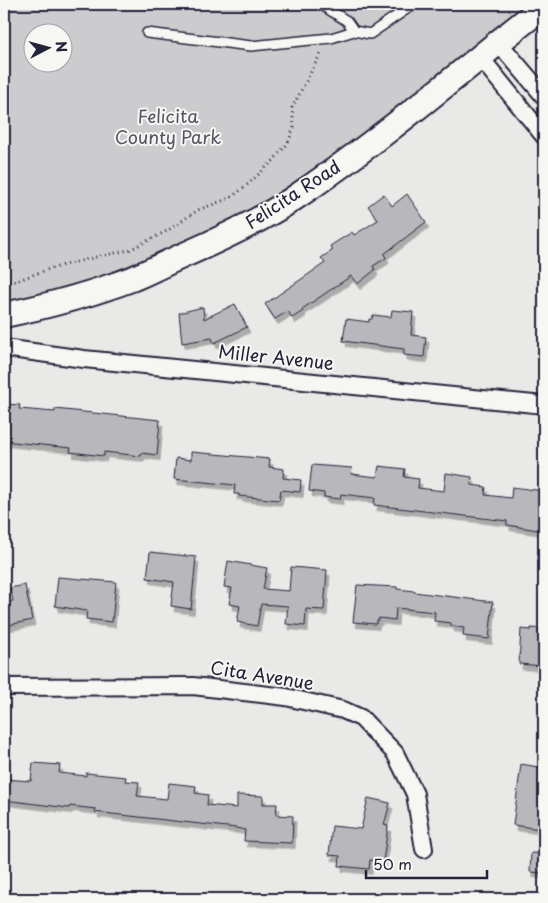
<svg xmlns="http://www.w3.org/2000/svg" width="548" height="903" font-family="'Playpen Sans',sans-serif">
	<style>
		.green { fill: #ccccce; stroke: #777784; fill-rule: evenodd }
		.building { fill: #b8b8bc; stroke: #22223b; filter: url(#shadow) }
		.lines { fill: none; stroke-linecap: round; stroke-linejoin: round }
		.service-casing { stroke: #22223b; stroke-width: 12 }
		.minor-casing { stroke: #22223b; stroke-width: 20 }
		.secondary-casing { stroke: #22223b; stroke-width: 28 }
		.path { stroke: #22223b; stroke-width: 3; stroke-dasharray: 1 4; stroke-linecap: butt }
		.service { stroke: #f6f6f2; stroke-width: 9 }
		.minor { stroke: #f6f6f2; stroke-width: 16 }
		.secondary { stroke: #f6f6f2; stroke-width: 24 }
		.labels { text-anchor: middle; stroke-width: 4; stroke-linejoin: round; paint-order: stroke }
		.park-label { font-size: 18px; fill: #555567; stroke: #f6f6f2 }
		.street-label { font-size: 18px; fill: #22223b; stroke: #f6f6f2 }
	</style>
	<defs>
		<filter id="shadow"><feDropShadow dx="3" dy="5.5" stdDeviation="0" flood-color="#0004"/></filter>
	</defs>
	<rect width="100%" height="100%" fill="#e9e9e7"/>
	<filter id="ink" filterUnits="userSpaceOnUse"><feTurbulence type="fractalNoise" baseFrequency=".02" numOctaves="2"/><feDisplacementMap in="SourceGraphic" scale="10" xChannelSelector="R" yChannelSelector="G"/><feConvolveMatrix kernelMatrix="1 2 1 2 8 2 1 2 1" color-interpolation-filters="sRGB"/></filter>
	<g filter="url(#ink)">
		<!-- green -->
		<path class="green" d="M4 4H544L249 225 4 315ZM32 32H62V62H32Z"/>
		<!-- building -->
		<path class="building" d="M384 194 392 206 407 194 426 222 384 254 386 258 373 266 375 270 357 284 351 276 302 309 303 311 292 318 288 311 275 319 265 304 325 263 321 258 333 250 330 246 352 232 354 235 378 220 368 206Z
			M235 304 247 327 214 343 212 338 182 343 179 313 203 307 204 319Z
			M392 310 413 312 411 335 426 337 424 357 404 355V349L343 341 346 319 369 322V319H372L373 315 391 317Z
			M4 404 20 405 19 409 55 412V409L160 420 157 455 142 453 141 456 104 452V456L70 452 71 448 4 441Z
			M191 452 270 459 269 467 284 469 283 478 301 480 300 492 281 490 279 500 239 496V494H234L235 485 174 479 176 458 191 460Z
			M312 465 352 468 351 474 377 477 379 466 405 469 404 477 419 479 418 488 444 491 446 473 472 477 471 485 486 487 485 495 511 498 512 487 544 491V531L507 525V521L374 505 375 498 341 494 340 499 324 497V493L309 491Z
			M150 552 196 557 191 609 171 606 174 582 147 578Z
			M228 561 267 568 263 589 289 591 291 567 327 570 324 610 306 609 305 626 286 624 288 606 261 604 257 626 237 622 240 606 229 604 232 588 224 587Z
			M58 577 116 582 112 622 86 619 87 611 55 606Z
			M25 585 32 620 4 626V602L13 601 10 588Z
			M357 585 397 587V589L414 591V592L493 602 489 639 463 636 464 628 451 626V623L434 621 435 612 396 608 395 620 379 618V620H377L376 624 353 622Z
			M531 628 544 629V666L519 664 521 629 531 630Z
			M33 763 60 765 59 773 86 776V773L126 777 125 781 139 782 137 796 167 799 169 783 196 786 195 793 208 795 207 805 237 808V795L263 796V804H277L276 815 293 816 292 843 244 841 245 830 236 828 95 812 96 809 70 806 69 808 4 800V779L31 781Z
			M521 764 544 768V799L540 829 513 825Z
			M368 798 390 803 384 825 388 826 383 861 370 860 369 869 339 866 340 856 329 855 332 826 361 829Z
			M531 853 544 854V873L530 872Z"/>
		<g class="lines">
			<defs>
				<path id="service" d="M320 4 347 21 354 31 370 34 414 4
					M147 33 251 46 331 38 354 31"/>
				<path id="minor" d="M498 42 544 96
					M480 57 544 136
					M4 348 84 359 544 405
					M4 687 193 686 286 697 343 710 361 718 395 753 415 794 424 849"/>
				<path id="secondary" d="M4 315C48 306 92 294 134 278 151 271 166 263 182 256 219 240 256 223 290 201 379 142 460 72 544 6"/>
			</defs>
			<!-- service casing -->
			<use href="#service" class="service-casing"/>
			<!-- minor casing -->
			<use href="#minor" class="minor-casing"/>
			<!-- secondary casing -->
			<use href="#secondary" class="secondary-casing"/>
			<!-- path -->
			<path class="path" d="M4 283 16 281 49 269 96 257 129 250 167 231 198 210 230 198 246 186 273 161 288 143 294 127 292 108 322 51"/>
			<!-- service -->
			<use href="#service" class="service"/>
			<!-- minor -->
			<use href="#minor" class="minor"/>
			<!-- secondary -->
			<use href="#secondary" class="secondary"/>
		</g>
	</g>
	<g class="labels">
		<!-- park labels -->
		<g class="park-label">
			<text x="168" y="123">Felicita<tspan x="168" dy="21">County Park</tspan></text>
		</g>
		<!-- street labels -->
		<g class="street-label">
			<text transform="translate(293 195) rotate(-33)" y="6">Felicita Road</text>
			<text transform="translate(276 358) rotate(6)" y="6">Miller Avenue</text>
			<text transform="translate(262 676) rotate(9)" y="6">Cita Avenue</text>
		</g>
	</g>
	<!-- margin -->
	<rect width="548" height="903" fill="none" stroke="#f6f6f2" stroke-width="20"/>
	<rect x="10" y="10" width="528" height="883" fill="none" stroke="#22223b" stroke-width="2" filter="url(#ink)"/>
	<!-- north arrow -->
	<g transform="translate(48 48) rotate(84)"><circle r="24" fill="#f6f6f2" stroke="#a1a1a9"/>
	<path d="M0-4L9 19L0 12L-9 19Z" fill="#22223b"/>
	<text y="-8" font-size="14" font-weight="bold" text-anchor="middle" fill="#22223b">N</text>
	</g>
	<!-- scale -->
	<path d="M366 870v8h121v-8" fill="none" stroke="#22223b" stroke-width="2.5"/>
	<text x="373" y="870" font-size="15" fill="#22223b" stroke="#f6f6f2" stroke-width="4" paint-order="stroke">50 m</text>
</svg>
